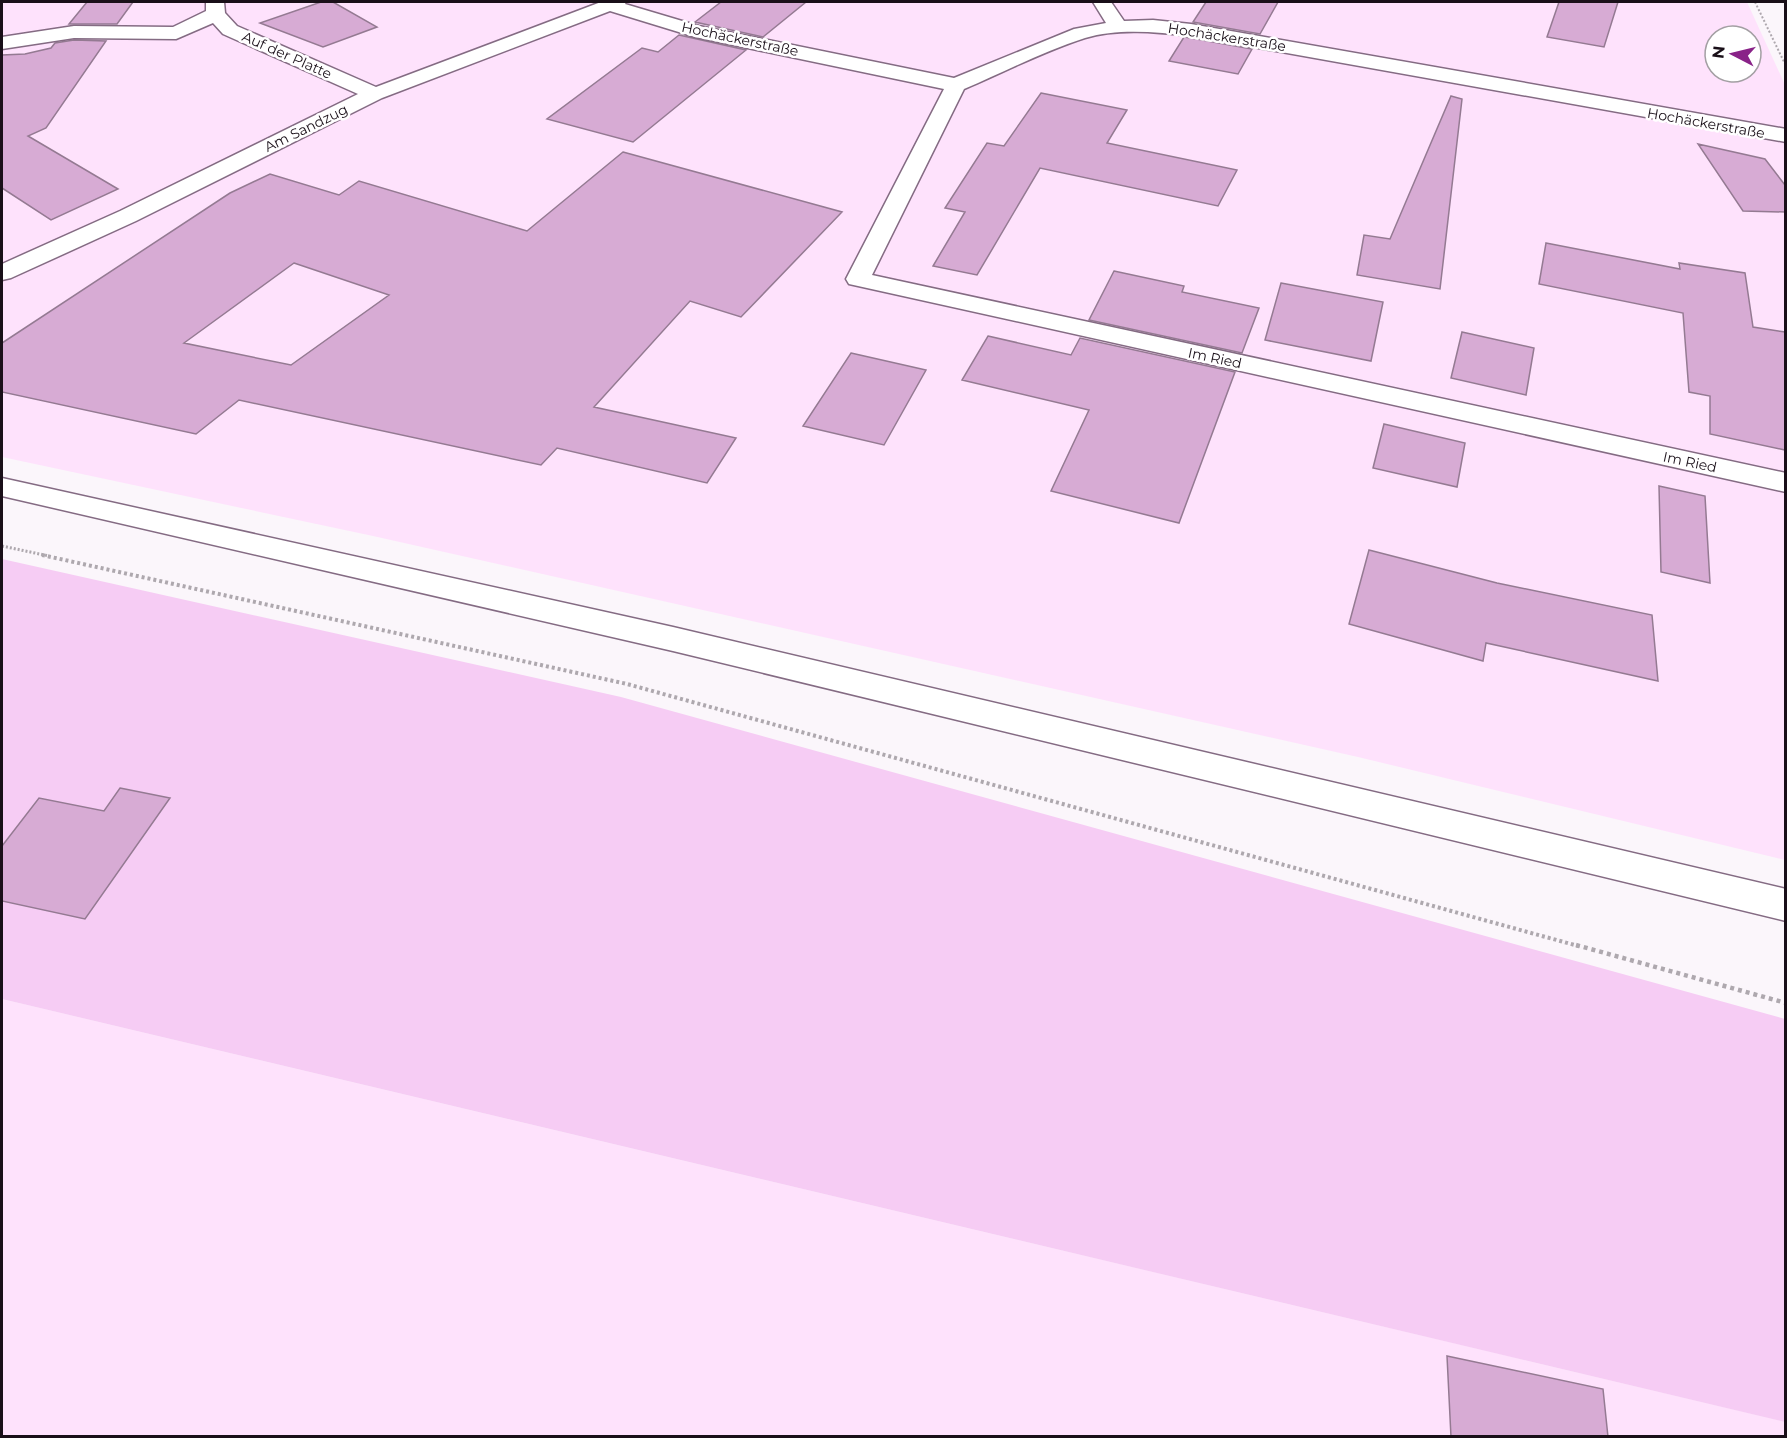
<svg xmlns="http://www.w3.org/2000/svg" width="1787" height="1438" font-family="Montserrat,sans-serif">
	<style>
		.built { fill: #fee2fc; fill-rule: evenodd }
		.green { fill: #f6ccf4 }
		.building { fill: #d7abd4; stroke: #947a92; stroke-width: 1.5; fill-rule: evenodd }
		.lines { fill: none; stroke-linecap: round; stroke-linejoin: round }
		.minor-casing { stroke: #846b83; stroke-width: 3 }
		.path-far3 { stroke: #aea8ae; stroke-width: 2; stroke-dasharray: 2 2; stroke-linecap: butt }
		.path-far2 { stroke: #aea8ae; stroke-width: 3; stroke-dasharray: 2 2; stroke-linecap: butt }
		.path-far1 { stroke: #aea8ae; stroke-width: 4; stroke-dasharray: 3 3; stroke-linecap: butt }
		.path { stroke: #aea8ae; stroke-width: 4.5; stroke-dasharray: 4 4; stroke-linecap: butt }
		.minor { fill: #fff; fill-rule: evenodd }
		.labels { text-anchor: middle; stroke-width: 5; stroke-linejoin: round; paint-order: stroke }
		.far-street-label { font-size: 14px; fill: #190f18; stroke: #fff }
	</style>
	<rect width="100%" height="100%" fill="#fbf6fb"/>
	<!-- built -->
	<path class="built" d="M2 2H1747L1786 87 1785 860 1358 757 373 536 2 457ZM1715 36H1751V72H1715Z
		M2 999 1786 1422 1785 1436H2Z"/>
	<!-- green -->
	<path class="green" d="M2 559 621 697 1785 1019V1422L2 999Z"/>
	<!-- building -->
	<path class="building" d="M87 2H133L117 24H69Z
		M321 2H333L377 27 323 47 260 23Z
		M721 2H806L763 37 695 22Z
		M1206 2H1278L1260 34 1193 22Z
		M1559 2H1618L1604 47 1547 37Z
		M679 35 746 50 633 142 547 119 642 48 658 52Z
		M1184 37 1191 38 1252 49 1238 74 1169 61Z
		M74 40 106 41 46 128 28 136 118 189 51 220 2 188V55L25 54 51 48 55 43Z
		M1041 93 1127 110 1107 143 1237 170 1218 206 1040 168 977 275 933 266 965 212 945 208 987 143 1004 146Z
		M1451 96 1462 99 1440 289 1357 275 1364 235 1390 239Z
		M1698 144 1765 159 1785 185V212L1743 211Z
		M623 152 842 212 741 317 690 301 594 407 736 438 707 483 557 448 541 465 239 400 196 434 2 392V343L230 193 270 174 339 195 359 181 527 231ZM294 263 389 295 291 365 184 343Z
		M1546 243 1680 269 1679 263 1745 273 1753 327 1785 332V450L1710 434V396L1689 392 1683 313 1539 284Z
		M1114 271 1184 286 1182 292 1259 308 1242 353 1089 320Z
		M1281 283 1383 302 1371 361 1265 340Z
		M1462 332 1534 348 1526 395 1451 378Z
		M988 336 1071 355 1080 338 1235 372 1179 523 1051 491 1089 410 962 380Z
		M851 353 926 370 884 445 803 426Z
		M1384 424 1465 443 1457 487 1373 468Z
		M1659 486 1705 496 1710 583 1661 572Z
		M1369 550 1497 583 1652 615 1658 681 1486 643 1483 661 1349 624Z
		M120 788 170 798 85 919 2 901V846L39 798 104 811Z
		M1447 1356 1603 1389 1608 1437H1451Z"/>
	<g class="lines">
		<defs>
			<path id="minor" d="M206 2H224L225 13 237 26 376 87 601 2H626L625 4 699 26 954 78 1074 29 1106 23 1093 2H1111L1124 21 1153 20 1191 24 1786 129V142L1191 36C1156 32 1118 28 1085 38 1044 51 1004 72 964 89L872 275 1786 473V492L849 284 846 279 944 89 695 37 610 11 382 98 136 221 11 278 2 280V264L120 211 358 94 223 34 213 23 176 39 74 38 2 49V37L74 26 173 27 206 11Z
				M2 478 673 627 1786 889V921L673 651 2 496Z"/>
		</defs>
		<!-- minor casing -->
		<use href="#minor" class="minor-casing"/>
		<!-- path-far3 -->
		<path class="path-far3" d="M1755 2 1786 66"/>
		<!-- path-far2 -->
		<path class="path-far2" d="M2 546 49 556"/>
		<!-- path-far1 -->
		<path class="path-far1" d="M42 555 627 684 1582 947"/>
		<!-- path -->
		<path class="path" d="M1576 945 1786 1003"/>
		<!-- minor -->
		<use href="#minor" class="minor"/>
	</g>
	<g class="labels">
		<!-- far-street labels -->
		<g class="far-street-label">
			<text transform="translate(1227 37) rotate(9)" y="5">Hochäckerstraße</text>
			<text transform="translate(740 39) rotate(12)" y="5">Hochäckerstraße</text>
			<text transform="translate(287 55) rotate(24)" y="5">Auf der Platte</text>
			<text transform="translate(1706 123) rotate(10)" y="5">Hochäckerstraße</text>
			<text transform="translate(306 128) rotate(-26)" y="5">Am Sandzug</text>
			<text transform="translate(1215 358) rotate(12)" y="5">Im Ried</text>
			<text transform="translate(1690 462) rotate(12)" y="5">Im Ried</text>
		</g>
	</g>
	<!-- border -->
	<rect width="1787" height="1438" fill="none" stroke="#190f18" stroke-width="6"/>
	<!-- north arrow -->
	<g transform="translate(1733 54) rotate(277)"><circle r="28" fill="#ffffff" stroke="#a39fa3" stroke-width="1.5"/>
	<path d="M0-4.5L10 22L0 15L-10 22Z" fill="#892288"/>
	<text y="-9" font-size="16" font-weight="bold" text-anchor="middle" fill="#190f18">N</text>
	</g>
</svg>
